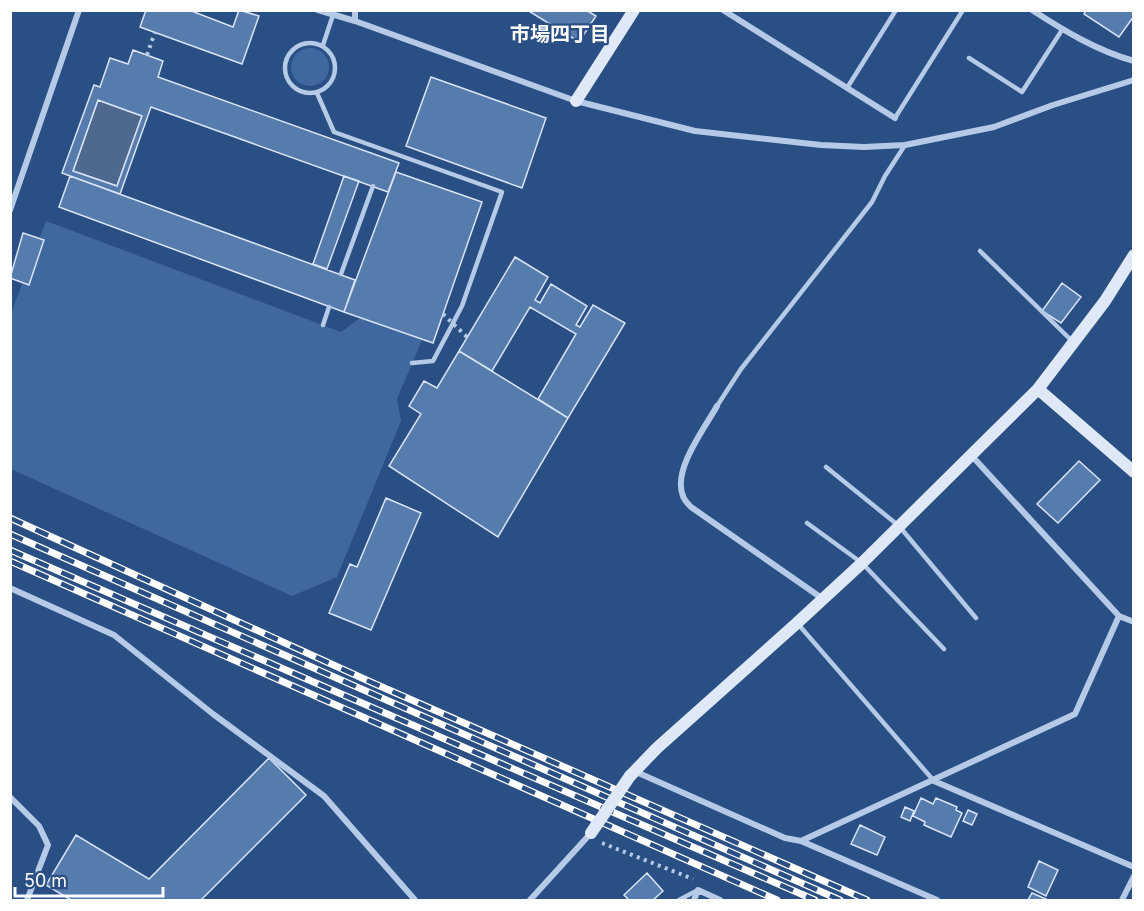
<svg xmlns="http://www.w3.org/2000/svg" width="1144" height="911" font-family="Inter,'Noto Sans JP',sans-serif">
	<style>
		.green { fill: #3f68a0 }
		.water { fill: #4f688e; stroke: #aac4e7; stroke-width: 1.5 }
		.building { fill: #567bad; stroke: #d8e4f6; stroke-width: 1.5; fill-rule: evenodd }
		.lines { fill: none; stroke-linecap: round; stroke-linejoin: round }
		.path { stroke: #b5cae7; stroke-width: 4; stroke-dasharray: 3 4.5; stroke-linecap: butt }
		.lane { stroke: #b5cae7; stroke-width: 4.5 }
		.street { stroke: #b5cae7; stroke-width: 6 }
		.secondary { stroke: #dee8f7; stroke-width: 12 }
		.rail-casing { stroke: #fff; stroke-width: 7 }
		.rail { stroke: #2a4f84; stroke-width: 4.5; stroke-dasharray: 14; stroke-linecap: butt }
		.path-bridge { stroke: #b5cae7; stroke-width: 4; stroke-dasharray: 3 4.5; stroke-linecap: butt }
		.secondary-bridge { stroke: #dee8f7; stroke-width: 12 }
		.labels { text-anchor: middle; stroke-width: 4.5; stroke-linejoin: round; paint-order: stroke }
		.neighbourhood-label { font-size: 20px; font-weight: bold; fill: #fff; stroke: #2a4f84 }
	</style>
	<rect width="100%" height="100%" fill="#2a4f84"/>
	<!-- green -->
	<path class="green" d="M291 67a19 19 0 1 1 38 0a19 19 0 1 1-38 0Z
		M46 221 341 332 360 318 422 340 397 399 401 421 337 577 292 596 11 469 10 316Z"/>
	<!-- water -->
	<path class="water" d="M98 100 142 116 117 186 73 171Z"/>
	<!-- building -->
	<path class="building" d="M146 10H189L233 27 239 10 259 16 242 64 140 27Z
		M527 10H586L596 16 579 42Z
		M1086 10H1134V16L1119 37 1084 14Z
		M133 50 163 61 158 77 399 163 388 192 151 107 120 194 62 173 94 85 100 87 110 58 128 64ZM98 100 142 116 117 186 73 171Z
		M431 77 546 118 522 188 406 146Z
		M396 172 482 202 433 343 344 312Z
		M70 176 355 280 344 312 59 207Z
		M344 176 359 181 327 269 313 264Z
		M23 233 44 240 29 285 10 278Z
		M515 257 548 277 535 300 540 303 551 284 587 306 576 325 580 327 593 305 625 323 568 418 538 399 576 334 530 307 492 371 459 351Z
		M1062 283 1081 297 1061 323 1042 311Z
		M459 351 568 418 498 537 389 466 421 414 409 406 424 381 437 388Z
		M1079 461 1100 480 1058 523 1037 504Z
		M386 498 421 513 371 630 329 613 350 564 357 567Z
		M269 758 306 795 201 900H71L46 885 76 835 149 879Z
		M921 798 933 804 936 798 957 807 956 810 962 813 951 837 924 825 925 822 913 816Z
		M905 807 914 811 910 821 901 817Z
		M968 810 977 814 972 825 963 821Z
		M860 825 885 837 877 855 851 844Z
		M1039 861 1058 870 1046 896 1028 887Z
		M647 873 663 891 653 900H629L624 895Z
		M1032 893 1048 900H1028Z"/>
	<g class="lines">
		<!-- path -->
		<path class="path" d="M147 55 155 32
			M602 843 693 879"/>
		<!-- lane -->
		<path class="lane" d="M285 68a25 25 0 1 1 50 0a25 25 0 1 1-50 0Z
			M323 45 333 15
			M969 58 1022 92 1062 30
			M847 88 896 10
			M317 93 334 132 502 192 462 306 433 361 412 363
			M895 118 963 10
			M980 251 1072 341
			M341 274 373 186
			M323 325 329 307
			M717 406 741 369 872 202 885 176 905 145
			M826 467 899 526 976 618
			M807 523 862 563 944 649
			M798 624 934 781
			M679 900 698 890"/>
		<!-- street -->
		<path class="street" d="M318 10 355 21 576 101 695 131 821 145 864 147 905 145 994 127 1053 105 1134 80
			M723 10 895 118
			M1032 10C1063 30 1097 51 1134 61
			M355 21V10
			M10 210 79 10
			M717 406C705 428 672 470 683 496 684 500 688 504 691 507L823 599
			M971 455 1119 616 1134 622
			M10 588 114 635 213 714 324 796 415 900
			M634 771 785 838 801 841 937 900
			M934 781 1134 867
			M10 797 39 826 48 845 27 900
			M801 841 1075 714 1119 616
			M530 900 591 833
			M694 900 698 890 720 900
			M1122 900 1134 876"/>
		<!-- secondary -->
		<path class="secondary" d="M576 101 634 10
			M1038 389 1134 472
			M630 776 657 748 797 623 862 563 1038 389 1105 301 1134 255"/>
		<defs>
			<path id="rail" d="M10 518 373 683 867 900
				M10 534 840 900
				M10 550 815 900
				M10 561 777 900"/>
		</defs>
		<!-- rail casing -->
		<use href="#rail" class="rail-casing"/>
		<!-- rail -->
		<use href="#rail" class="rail"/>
		<!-- path-bridge -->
		<path class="path-bridge" d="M443 314 467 337"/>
		<!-- secondary-bridge -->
		<path class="secondary-bridge" d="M591 833 630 776"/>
	</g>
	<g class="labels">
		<!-- neighbourhood labels -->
		<g class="neighbourhood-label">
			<text x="560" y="41">市場四丁目</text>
		</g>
	</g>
	<!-- border -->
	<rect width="1144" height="911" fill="none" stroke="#ffffff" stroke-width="24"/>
	<!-- scale -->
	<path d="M15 887v9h148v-9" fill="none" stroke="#ffffff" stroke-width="3"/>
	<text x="24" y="887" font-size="18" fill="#ffffff" stroke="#2a4f84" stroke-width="4.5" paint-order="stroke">50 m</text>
</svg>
